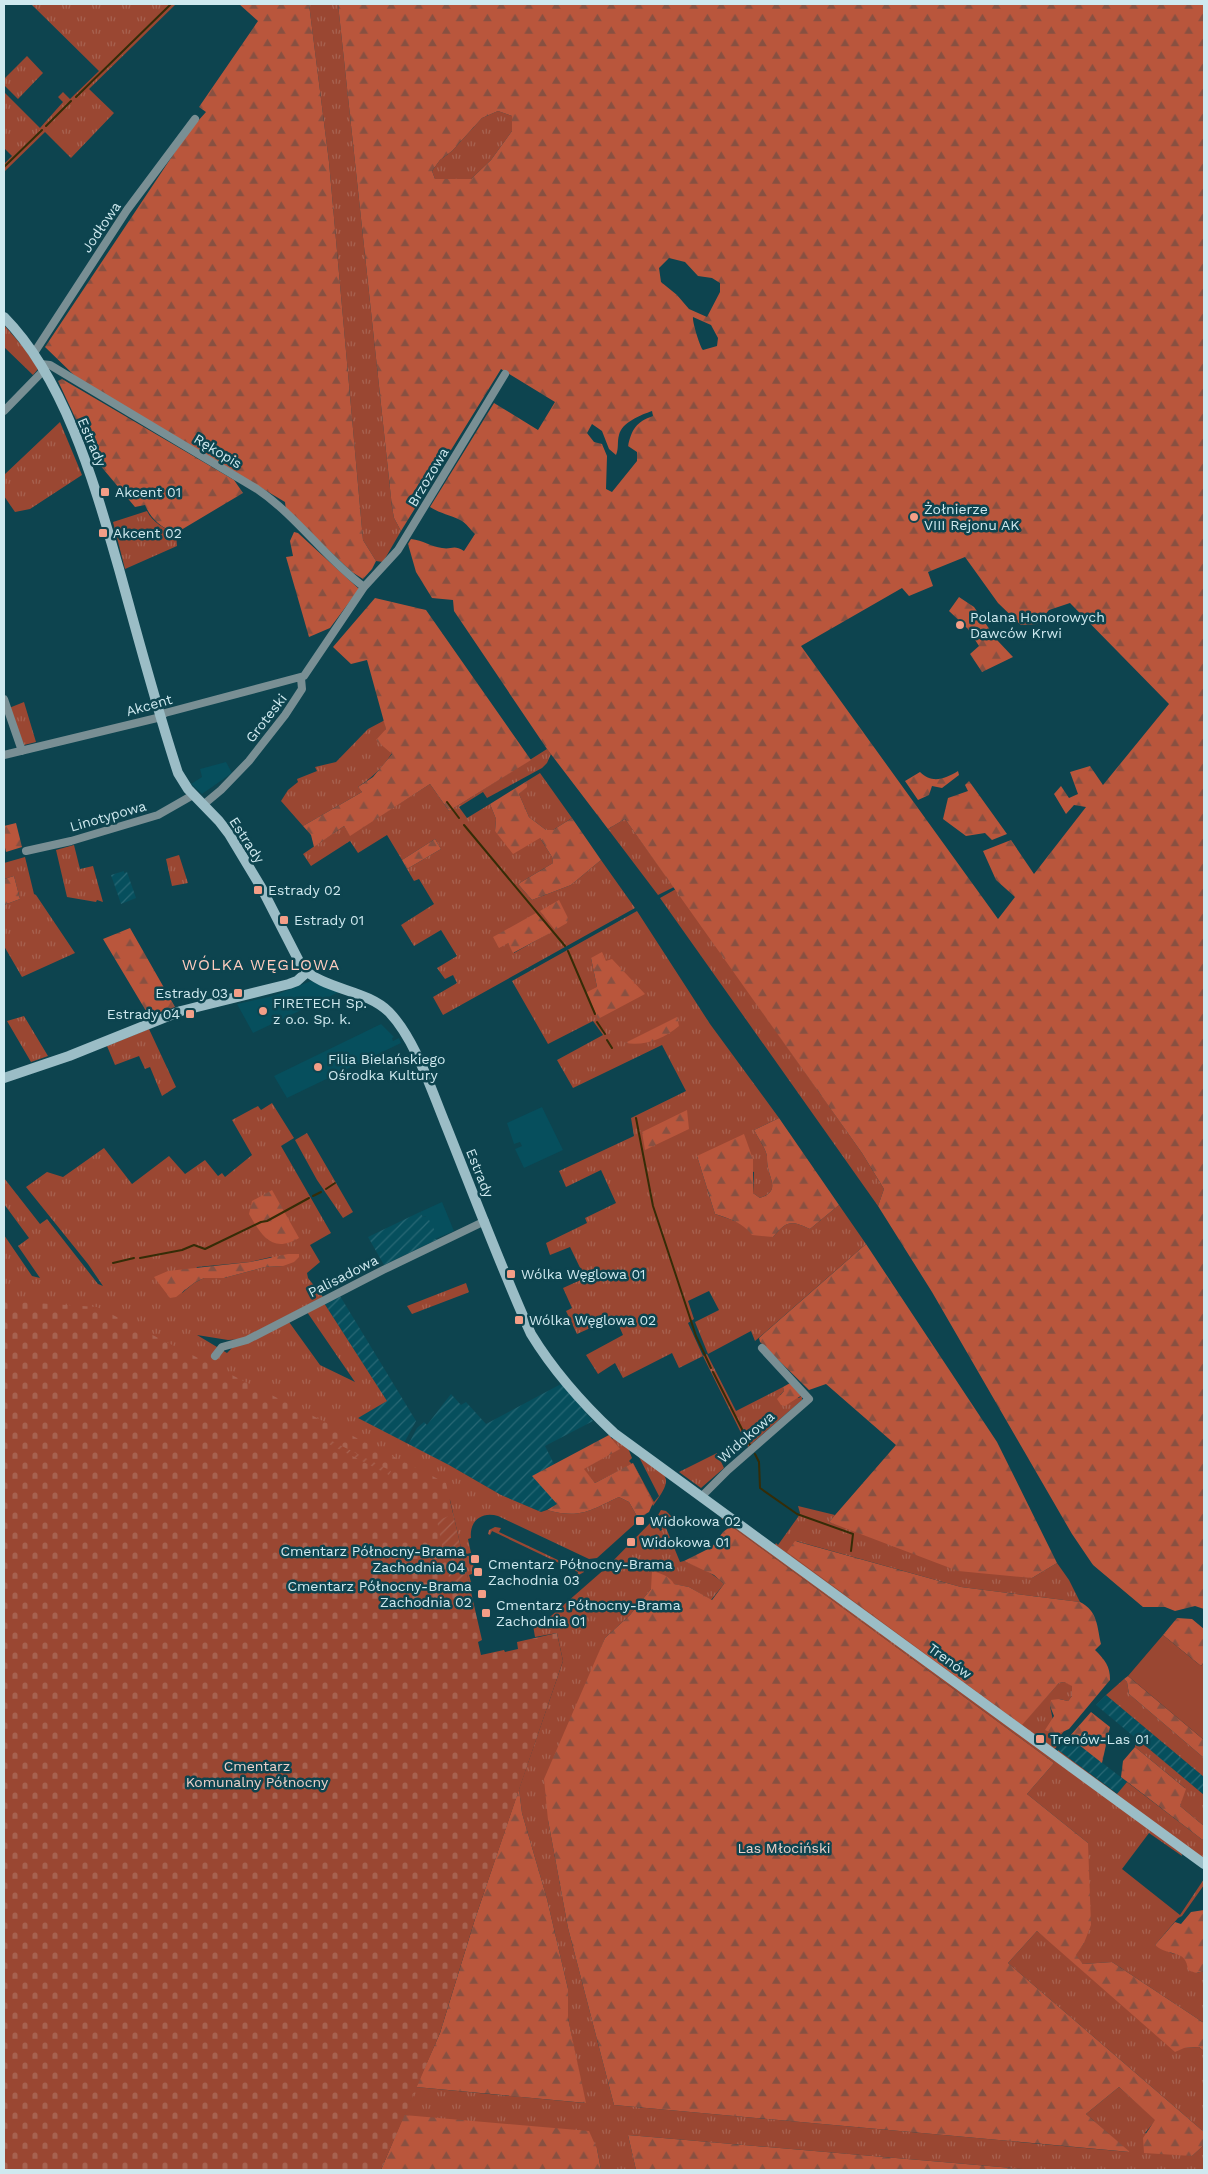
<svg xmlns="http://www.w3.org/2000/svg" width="1208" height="2174" font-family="'Work Sans',sans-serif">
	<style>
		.built { fill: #064f5d }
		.industrial { fill: url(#industrial-furrows) }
		.grass { fill: url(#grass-tufts); fill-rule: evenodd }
		.forest { fill: url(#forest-firs); fill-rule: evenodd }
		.cemetery { fill: url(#cemetery-stones) }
		.park { fill: #9a4732 }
		.garden { fill: url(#garden-furrows) }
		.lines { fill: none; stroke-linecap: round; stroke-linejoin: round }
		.stream { stroke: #352c07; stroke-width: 2 }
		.street { stroke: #798f94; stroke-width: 8 }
		.secondary { stroke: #9bbdc6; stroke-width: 10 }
		.poi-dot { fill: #f49e87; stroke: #0d444f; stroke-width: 2 }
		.labels { text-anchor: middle; stroke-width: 5; stroke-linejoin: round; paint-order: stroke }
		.street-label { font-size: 14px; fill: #cfe9ef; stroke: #0d444f }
		.poi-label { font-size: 14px; fill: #cfe9ef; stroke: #0d444f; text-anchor: start }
		.park-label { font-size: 14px; fill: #eed2cb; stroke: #0d444f }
		.quarter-label { font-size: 16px; letter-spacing: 1px; fill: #feccbe; stroke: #0d444f }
	</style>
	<defs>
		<pattern id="industrial-furrows" width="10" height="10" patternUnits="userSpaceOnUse" patternTransform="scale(1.25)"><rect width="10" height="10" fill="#064f5d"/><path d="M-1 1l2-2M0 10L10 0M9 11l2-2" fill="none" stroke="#296875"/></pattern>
		<pattern id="grass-tufts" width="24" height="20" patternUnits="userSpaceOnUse" patternTransform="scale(1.25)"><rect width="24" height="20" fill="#9a4732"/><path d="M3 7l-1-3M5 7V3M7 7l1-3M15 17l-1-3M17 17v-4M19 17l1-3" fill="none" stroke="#a76250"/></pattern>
		<pattern id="forest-firs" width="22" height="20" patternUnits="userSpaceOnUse" patternTransform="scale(1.25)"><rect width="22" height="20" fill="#b9563c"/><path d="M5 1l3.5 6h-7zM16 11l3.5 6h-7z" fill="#885041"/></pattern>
		<pattern id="cemetery-stones" width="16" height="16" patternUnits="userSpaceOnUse" patternTransform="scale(1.25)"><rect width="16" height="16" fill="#9a4732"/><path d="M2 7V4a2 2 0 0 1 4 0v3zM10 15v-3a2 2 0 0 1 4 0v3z" fill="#a76250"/></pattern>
		<pattern id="garden-furrows" width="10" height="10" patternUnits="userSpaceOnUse" patternTransform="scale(1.25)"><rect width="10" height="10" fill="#9a4732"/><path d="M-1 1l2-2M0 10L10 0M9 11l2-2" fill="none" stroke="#a76250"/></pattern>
	</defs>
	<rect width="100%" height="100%" fill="#0d444f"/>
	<!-- built -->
	<path class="built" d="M226 762 232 773 202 794 191 784 202 777 200 769Z
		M311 981 339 992 253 1033 237 1004 273 996Z
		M381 1024 394 1037 392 1038 393 1041 399 1038 401 1043 287 1098 274 1076Z
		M542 1107 563 1150 524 1168 515 1149 522 1146 520 1142 514 1144 507 1123Z
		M442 1202 454 1231 435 1239V1233L426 1216 423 1217 420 1212Z"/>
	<!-- industrial -->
	<path class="industrial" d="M124 871V873L127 872 136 898 121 904 111 875Z
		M420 1212 423 1217 427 1216 435 1231V1239H438L384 1265 368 1237Z
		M340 1296 416 1421 404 1443 357 1418 387 1401 324 1303Z
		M561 1384 593 1421 545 1446 554 1464 533 1476 558 1504 541 1512 501 1495 449 1465 408 1445 417 1428 424 1422 427 1425 451 1394 461 1405 466 1402 486 1424Z
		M1106 1695 1204 1777V1795L1096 1705Z
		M1069 1737 1127 1782 1118 1794 1058 1750Z"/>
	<!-- grass -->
	<path class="grass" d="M31 4H176L89 89 114 113 71 158 45 132 4 172V164L12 156 4 148V92L40 128 63 102 58 97 63 92 70 99 99 71Z
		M309 4H338L392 507 394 518 401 531 383 562 376 561 363 540 329 162Z
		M27 56 43 73 18 99 4 85V79Z
		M498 111 512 116V131L491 160 471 179H435L432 171 440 160 452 151 482 118Z
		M4 325 24 348 38 369 33 375 4 347Z
		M60 422 82 475 30 509 15 512 4 496V475Z
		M147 511C152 522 165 529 176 533L177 546 125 569 113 522Z
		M24 702 36 742 24 745 9 708Z
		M385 720 386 729 383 734 392 753C382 768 373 777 358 787L362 792 303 826 281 801 288 790 298 782 297 779 317 771 315 767 336 762 368 729Z
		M547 749 551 754 547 763 542 768 487 798 483 792 459 807 467 818 490 804 496 819 495 831 540 838 552 857 553 863 518 884 532 900 571 885 601 860 635 908 443 1015 433 997 457 983 453 975 445 979 437 968 457 956 441 930 414 946 401 925 434 904 419 879 414 881 407 869 441 849 435 839 402 860 387 835 358 853 350 841 311 866 303 854 344 826 350 835 430 784 449 811ZM551 932 514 953 508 943Z
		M540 773 572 818 553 830H546L529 817 519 794 527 786V781Z
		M625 819 674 887 658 895 608 829Z
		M74 845 80 869 93 866 103 902 97 900 96 902 67 897 56 850Z
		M179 855 188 883 172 886 166 859Z
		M25 857 34 894 36 895 75 953 22 977 4 946V905L20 899 14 876 4 879V863Z
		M676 889 862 1153 884 1189 878 1206 660 898Z
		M637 911 710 1024 779 1118 754 1130C758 1138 765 1147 767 1156 767 1160 767 1164 768 1168 771 1182 779 1191 760 1198L753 1193 754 1172 697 1156 715 1214C735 1220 753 1229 773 1237 787 1221 790 1220 810 1229L839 1205 866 1244 755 1341 751 1331 708 1354 695 1322 719 1310 709 1291 688 1301 694 1319 688 1323 703 1356 707 1354 736 1411 783 1387 784 1391 780 1395 799 1398 802 1395V1400L748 1447 703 1356 679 1368 672 1353 623 1378 615 1363 598 1374 586 1355 623 1335 615 1317 577 1334 566 1311 572 1308 563 1288 585 1278 570 1247 550 1255 546 1243 587 1223 585 1218 616 1203 601 1170 566 1187 559 1171 634 1136 631 1118 686 1091 662 1045 573 1088 557 1060 603 1035 593 1021 548 1044 512 981ZM591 958 606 961 598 1018 597 987Z
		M24 1016 48 1056 31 1062 7 1021Z
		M149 1029 176 1087 162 1096 150 1067 145 1069 139 1056 115 1065 107 1046Z
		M272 1103 294 1138 281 1146 331 1233 310 1245 320 1262 307 1273 308 1278 323 1297 242 1339 228 1340 197 1335 227 1353 235 1345 289 1322 320 1365 355 1382 307 1312 324 1303 387 1401 358 1418 449 1465 501 1495 541 1512 547 1510C580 1519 589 1511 619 1497L629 1502 638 1518 647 1513 597 1558 589 1559 498 1516C482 1511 469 1521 471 1538L468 1539 471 1553 466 1554 467 1556H471L475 1573 469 1575 471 1582 469 1583 450 1500 4 1316V1235L32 1276 40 1278 18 1246 29 1238 4 1204V1178L40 1224 47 1219 98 1284 103 1286 88 1264 26 1187 47 1172 63 1177 104 1148 132 1184 169 1156 185 1174 205 1160 218 1176 222 1173 225 1177 252 1155 232 1120 258 1106 261 1110ZM271 1257 283 1266 265 1267 224 1278H204L194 1283 182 1293 197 1267 250 1262Z
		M307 1133 353 1212 343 1218 317 1180 295 1140Z
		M466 1283 469 1292 467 1293 412 1314 407 1306Z
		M615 1437 628 1448 632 1458 629 1461 632 1464 595 1483 583 1469 619 1449 612 1439Z
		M717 1453 724 1468 701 1488 679 1472Z
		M639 1457C667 1477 676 1474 653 1506L633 1463 654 1502 659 1496Z
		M798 1506 835 1515 829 1522 1032 1578 1057 1563 1069 1580 1080 1602 961 1587 796 1541 1022 1724 1059 1683 1064 1682 1072 1685V1696L1068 1701 1059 1699 1050 1706 1056 1735 1064 1731 1058 1739 1056 1748 1054 1749 775 1545 776 1543 778 1545 798 1517 800 1513Z
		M661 1510 666 1511 672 1517 664 1523 680 1562 684 1561C699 1567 712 1572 724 1584L711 1600 689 1587 673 1584 651 1589 630 1615 605 1638 586 1687 548 1820 568 1928 614 2105 1129 2152 1086 2114 1119 2087 1156 2120 1145 2133 1192 2156 1204 2145V2170H1034L628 2135 636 2170H601L597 2149 404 2115 416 2087 585 2103 568 2018V1989L547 1899 522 1813 519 1789 563 1661 557 1633 535 1637 533 1625 543 1623 607 1567 655 1518 660 1531 662 1530 658 1515Z
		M723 1517 1181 1851 1182 1856 1149 1833 1122 1869 1180 1915 1204 1879V1885L1182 1916 1178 1918 1155 1945 1171 1953 1182 1955 1196 1973 1204 1971V2023L1112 1962 1083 1964 1075 1955 1084 1943 1088 1843 1027 1794 1054 1763 731 1526 721 1518Z
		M495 1527 501 1528 499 1532 581 1571 583 1567 584 1572 577 1576 578 1572 492 1531 490 1535 488 1534 489 1530Z
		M1124 1679 1127 1682 1129 1694 1204 1758V1777L1106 1695Z
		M1136 1738 1204 1795V1826L1180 1806 1185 1788 1135 1747Z
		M1058 1750 1117 1794 1127 1782 1204 1841V1860L1058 1752Z
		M1037 1931 1183 2048 1199 2047 1204 2051V2132L1008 1963Z"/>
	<!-- forest -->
	<path class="forest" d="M239 4H309L329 162 363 540 376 561 372 569 363 579 352 572 286 510 285 502 77 378 45 347 189 131 206 112 199 107 258 21Z
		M338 4H1204V1609L1195 1606 1175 1611 1165 1607H1143L1093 1565 1072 1534 932 1292 878 1206 884 1189 862 1153 625 819 608 829 547 749 454 611 453 600 432 598 416 572 408 544 411 539C423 540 431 547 442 548 452 550 453 544 464 551L475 534C470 530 467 523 460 520 450 515 439 513 430 507L494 403 538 430 555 402 501 369 401 531 394 518 392 507ZM498 111 512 116V131L491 160 471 179H435L432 171 440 160 452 151 482 118ZM669 258 685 262 698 276 712 278 720 283V292L707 317 689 309 677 295 661 282 659 268ZM693 317 711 325 718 338 717 346 703 350C700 347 692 321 693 317ZM652 411 653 416C636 422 632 429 628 446L637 452V461L612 492 606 489 607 456 602 444 594 442 587 433 592 424 602 431 609 449 616 455C619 448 617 442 619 435 622 422 641 415 652 411ZM965 557 998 603 1021 625 1037 624 1049 610 1070 603 1169 704 1103 785 1090 766 1070 772 1078 794 1069 798 1061 786 1054 794 1066 814 1074 805 1086 807 1034 874 1011 840 983 851 996 880 1015 897 998 919 801 646 902 588 909 596 933 586 928 572Z
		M62 379 234 480 243 493 176 533C161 528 151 519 145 505L135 507 94 458 58 381Z
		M294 532 298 533 359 589 330 628 309 637 286 557 293 556 290 541Z
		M959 597 974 607 997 640 1013 657 982 672 970 654 979 646 968 629 949 611Z
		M375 598 426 610 531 760 449 811 430 784 350 836 344 826 314 847 311 835 303 826 362 792 358 787 373 777 392 754 376 740 386 729 367 660 351 664 333 647Z
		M958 771 959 775 942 788 932 786 929 795 918 800 905 781 920 772C932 784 945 779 958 771Z
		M527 781V787L519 794 529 817 546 830H553L572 818 601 860 571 885 532 900 518 884 553 863 552 857 540 838 513 854 495 831 496 819 490 804Z
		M969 781 1007 834 992 840 985 833 966 836 943 819 948 798 968 791 965 785Z
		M16 823 22 847 6 852 4 843V826Z
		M435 839 441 849 407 869 402 860Z
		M14 876 20 899 4 905V879Z
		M559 900 568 918 567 923 555 930 540 911Z
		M536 913 552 932 513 953 508 943 499 948 493 937Z
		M130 928 175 1007 149 1016 103 939Z
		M602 952 606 961 612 959 645 994 598 1019 587 992 597 987 591 958Z
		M677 1017 679 1026C663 1039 646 1046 625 1043Z
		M687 1110 689 1129 645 1150 642 1132Z
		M779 1118 839 1205 810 1229C790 1220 787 1221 773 1237L752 1235C742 1222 730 1219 715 1214L697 1156 744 1134 753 1159V1193L760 1198C779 1191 771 1182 768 1168 767 1164 767 1160 767 1156 765 1147 758 1138 754 1130Z
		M272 1190 299 1238C272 1254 261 1235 249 1214L252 1201Z
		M866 1244 997 1442 1057 1563 1032 1578 958 1571 829 1522 896 1445 826 1384 809 1390 760 1342 759 1338Z
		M288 1254H299V1257L294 1262 283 1266 265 1267 224 1278H204L194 1283 176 1297 170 1298 154 1277 168 1271 250 1262Z
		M792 1382 802 1395 785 1406 781 1405 777 1399 784 1391 783 1387Z
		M609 1435 620 1449 584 1469 595 1483 633 1463 653 1503 649 1512 638 1518 629 1502 619 1497C589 1511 580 1519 547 1510L557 1504 532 1476Z
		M731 1526 1054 1763 1027 1794 1088 1843 1091 1925 1084 1943 1076 1955 1083 1964 1112 1962 1204 2023V2051L1199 2047 1184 2048 1175 2052 1037 1931 1008 1963 1204 2132V2145L1192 2156 1144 2153 1143 2138 1155 2120 1119 2087 1086 2114 1130 2152 614 2105 568 1928 548 1820 544 1779 605 1638 630 1615 651 1589 652 1571C660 1573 670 1576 674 1584L689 1587 712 1600 724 1584 714 1575 684 1561 712 1547 723 1532Z
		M795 1541 961 1587 1080 1602C1098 1611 1097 1627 1101 1644L1095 1650C1105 1660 1110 1666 1110 1680L1069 1729 1056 1735 1045 1730 1054 1716 1050 1706 1051 1700 1059 1699 1068 1701 1072 1696V1686L1064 1682 1059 1683 1022 1725 787 1552Z
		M1177 1618 1192 1619 1204 1629V1662L1201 1666 1163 1635Z
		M1128 1676 1204 1740V1758L1129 1694 1127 1682 1124 1679Z
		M1091 1712 1110 1727 1102 1763 1069 1737Z
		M1135 1747 1186 1789 1180 1806 1204 1826V1841L1121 1777 1123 1761Z
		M519 1789 522 1813 547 1899 568 1989V2018L586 2103 416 2087 440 2033 475 1919Z
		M1204 1910V1971L1196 1973 1188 1970C1186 1948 1170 1958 1155 1945L1175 1922 1181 1924 1191 1912Z
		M404 2115 589 2131 597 2149 601 2170H381Z
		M628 2135 1034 2170H636Z"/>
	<!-- cemetery -->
	<path class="cemetery" d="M4 1301 97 1307 446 1483 482 1640 478 1642 481 1655 504 1650 505 1652 518 1649 517 1642 557 1633 563 1661 475 1919 440 2033 381 2170H4Z"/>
	<!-- park -->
	<path class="park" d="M1163 1635 1201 1666 1204 1662V1740L1128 1676Z"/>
	<!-- garden -->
	<path class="garden" d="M330 1440 391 1471 389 1475 327 1443Z
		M453 1514 469 1583 451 1587 437 1521Z"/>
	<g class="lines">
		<!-- stream -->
		<path class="stream" d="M76 97 171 4
			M46 126 71 101
			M4 167 42 130
			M447 802 459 818
			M464 825 565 946
			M568 951 595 1014
			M597 1022 605 1034
			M607 1040 612 1048
			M636 1118 653 1206 696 1336 711 1368
			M326 1189 335 1183
			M313 1196 321 1192
			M140 1258 182 1250 194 1245 205 1249 261 1222 267 1221 309 1198
			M113 1263 134 1258
			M713 1372 750 1445
			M755 1454 759 1462 760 1488 797 1514 853 1534 851 1551"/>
		<!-- street -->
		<path class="street" d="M34 353 127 210 195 119
			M41 364 50 365 257 489C297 516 325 558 364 587
			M4 411 44 370
			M4 699 22 751
			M4 755 157 718 165 713 304 676 364 587 398 550 505 374
			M203 805 221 790 249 761 285 715 302 689 301 678
			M26 851 71 841 158 815 193 795
			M215 1356 222 1347 247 1340 383 1270 485 1221
			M702 1496 728 1470 809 1399 762 1348"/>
		<!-- secondary -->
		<path class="secondary" d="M4 317C66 380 95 486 119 569 138 637 156 706 178 773L188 789 219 821 229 834 261 887 302 967C323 990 366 989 389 1012 415 1039 431 1089 445 1123 473 1193 500 1265 531 1334 553 1370 583 1404 614 1433L1204 1864
			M4 1078 69 1056 181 1011 289 984 297 981 307 972"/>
	</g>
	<!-- markers -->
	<g class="poi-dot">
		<rect x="100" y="487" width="10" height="10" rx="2.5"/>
		<circle cx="914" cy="517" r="5"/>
		<rect x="98" y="528" width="10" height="10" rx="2.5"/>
		<circle cx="960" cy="625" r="5"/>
		<rect x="253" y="885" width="10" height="10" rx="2.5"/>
		<rect x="279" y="915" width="10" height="10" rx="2.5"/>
		<rect x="233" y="988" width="10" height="10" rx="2.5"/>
		<circle cx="263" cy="1011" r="5"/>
		<rect x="185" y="1009" width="10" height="10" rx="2.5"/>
		<circle cx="318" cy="1067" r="5"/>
		<rect x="506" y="1269" width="10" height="10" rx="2.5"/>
		<rect x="514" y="1315" width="10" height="10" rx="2.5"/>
		<rect x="635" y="1516" width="10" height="10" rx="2.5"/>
		<rect x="626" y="1537" width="10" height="10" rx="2.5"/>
		<rect x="470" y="1554" width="10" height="10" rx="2.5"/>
		<rect x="473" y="1567" width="10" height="10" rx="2.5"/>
		<rect x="477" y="1589" width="10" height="10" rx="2.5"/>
		<rect x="481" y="1608" width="10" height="10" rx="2.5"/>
		<rect x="1035" y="1734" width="10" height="10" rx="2.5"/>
	</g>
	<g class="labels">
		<!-- street labels -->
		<g class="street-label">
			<text transform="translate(101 227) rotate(-56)" y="5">Jodłowa</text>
			<text transform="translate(92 442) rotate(67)" y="5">Estrady</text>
			<text transform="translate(218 451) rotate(31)" y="5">Rękopis</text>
			<text transform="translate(428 477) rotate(-59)" y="5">Brzozowa</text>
			<text transform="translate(149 705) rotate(-16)" y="5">Akcent</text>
			<text transform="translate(266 718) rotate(-52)" y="5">Groteski</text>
			<text transform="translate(108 816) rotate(-16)" y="5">Linotypowa</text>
			<text transform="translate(247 840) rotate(57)" y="5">Estrady</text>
			<text transform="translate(480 1173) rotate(68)" y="5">Estrady</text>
			<text transform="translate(343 1276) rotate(-27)" y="5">Palisadowa</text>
			<text transform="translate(746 1437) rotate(-41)" y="5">Widokowa</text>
			<text transform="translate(950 1661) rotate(36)" y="5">Trenów</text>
		</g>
		<!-- poi labels -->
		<g class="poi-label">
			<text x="115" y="497">Akcent 01</text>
			<text x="924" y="514">Żołnierze<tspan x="924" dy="16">VIII Rejonu AK</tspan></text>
			<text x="113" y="538">Akcent 02</text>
			<text x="970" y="622">Polana Honorowych<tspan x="970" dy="16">Dawców Krwi</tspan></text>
			<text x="268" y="895">Estrady 02</text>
			<text x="294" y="925">Estrady 01</text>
			<text x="228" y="998" text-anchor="end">Estrady 03</text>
			<text x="273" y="1008">FIRETECH Sp.<tspan x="273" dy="16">z o.o. Sp. k.</tspan></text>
			<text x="180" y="1019" text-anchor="end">Estrady 04</text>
			<text x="328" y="1064">Filia Bielańskiego<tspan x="328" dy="16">Ośrodka Kultury</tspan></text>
			<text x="521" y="1279">Wólka Węglowa 01</text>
			<text x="529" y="1325">Wólka Węglowa 02</text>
			<text x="650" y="1526">Widokowa 02</text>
			<text x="641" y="1547">Widokowa 01</text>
			<text x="465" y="1556" text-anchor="end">Cmentarz Północny-Brama<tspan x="465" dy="16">Zachodnia 04</tspan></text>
			<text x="488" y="1569">Cmentarz Północny-Brama<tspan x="488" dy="16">Zachodnia 03</tspan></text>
			<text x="472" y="1591" text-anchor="end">Cmentarz Północny-Brama<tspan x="472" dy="16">Zachodnia 02</tspan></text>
			<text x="496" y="1610">Cmentarz Północny-Brama<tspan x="496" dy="16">Zachodnia 01</tspan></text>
			<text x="1050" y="1744">Trenów-Las 01</text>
		</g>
		<!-- park labels -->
		<g class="park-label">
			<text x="257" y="1771">Cmentarz<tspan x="257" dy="16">Komunalny Północny</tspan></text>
			<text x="784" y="1853">Las Młociński</text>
		</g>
		<!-- quarter labels -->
		<g class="quarter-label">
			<text x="261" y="970">WÓLKA WĘGLOWA</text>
		</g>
	</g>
	<!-- border -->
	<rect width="1208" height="2174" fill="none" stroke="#cfe9ef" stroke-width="10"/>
</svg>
